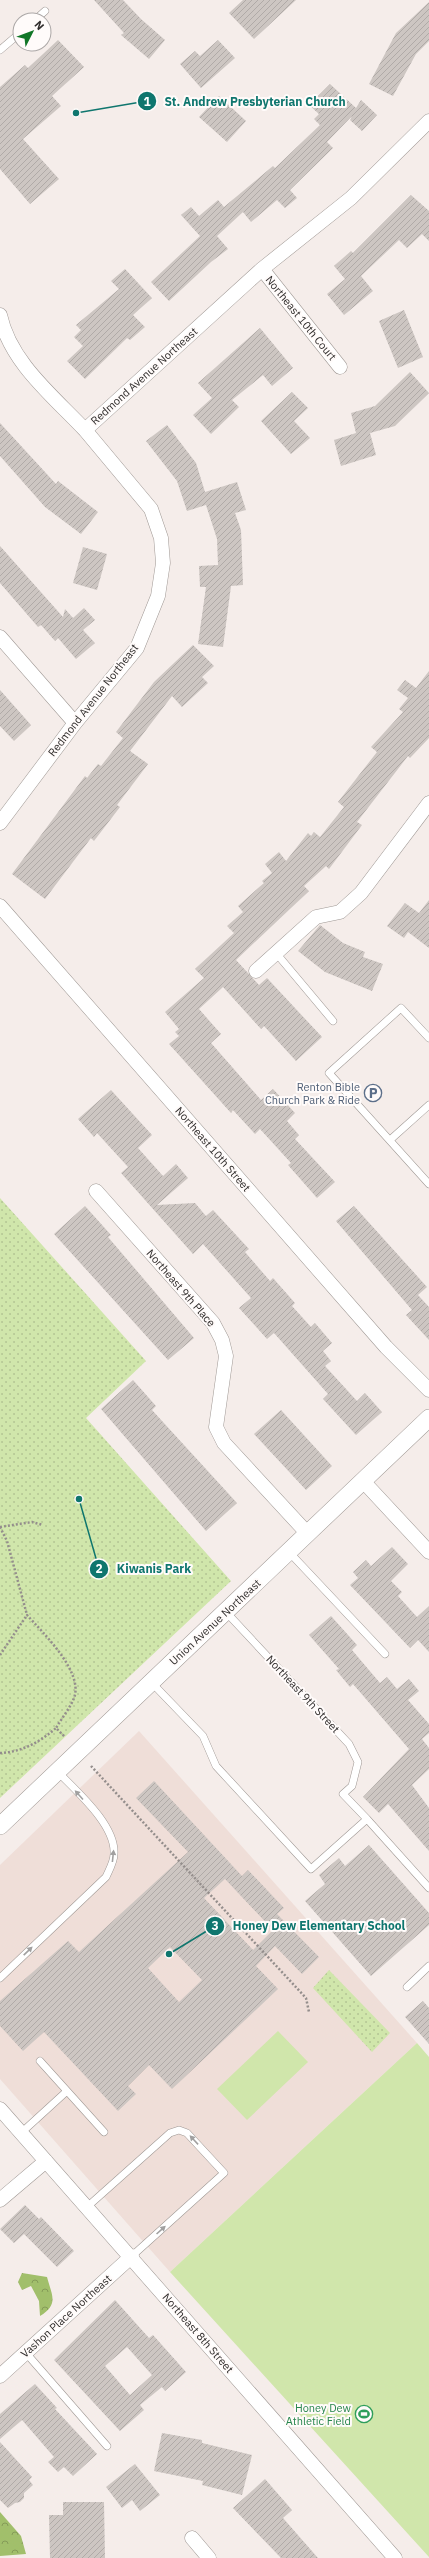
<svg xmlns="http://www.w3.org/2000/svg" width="429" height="2558" font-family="'IBM Plex Sans',sans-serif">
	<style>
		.built { fill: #efded8 }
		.green { fill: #d0e6ab }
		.forest { fill: url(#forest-crowns) }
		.park { fill: url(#park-dots) }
		.building { fill: url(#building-hatch); fill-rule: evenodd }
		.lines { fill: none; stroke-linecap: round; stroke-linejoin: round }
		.service-casing { stroke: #9f9894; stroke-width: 8 }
		.minor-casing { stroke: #9f9894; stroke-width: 15 }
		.tertiary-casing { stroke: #9f9894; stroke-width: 18 }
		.path { stroke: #948e8c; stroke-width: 2.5; stroke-dasharray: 2 2; stroke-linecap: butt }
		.service { stroke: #fff; stroke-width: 7 }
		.minor { stroke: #fff; stroke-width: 14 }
		.tertiary { stroke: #fff; stroke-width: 17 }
		.oneway { fill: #a1a0a0 }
		.labels { text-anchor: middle; stroke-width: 4; stroke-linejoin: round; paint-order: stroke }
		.street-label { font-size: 11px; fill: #2f2c2b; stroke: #fffbfa }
		.service-label { font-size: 11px; fill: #4e5e75; stroke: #fffbfa; text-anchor: end }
		.leisure-label { font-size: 11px; fill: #27864d; stroke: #fffbfa; text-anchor: end }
		.leader { fill: none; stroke: #0f766e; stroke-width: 1.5 }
		.callout-dot { fill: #0f766e; stroke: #fffbfa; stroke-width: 1.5 }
		.mark-label { font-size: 12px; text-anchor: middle; font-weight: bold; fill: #fff }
		.callout-label { font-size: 12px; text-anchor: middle; font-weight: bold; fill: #0f766e; stroke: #fffbfa; stroke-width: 4; stroke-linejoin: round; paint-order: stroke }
	</style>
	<defs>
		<pattern id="forest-crowns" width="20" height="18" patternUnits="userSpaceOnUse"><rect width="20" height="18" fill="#a1bf6b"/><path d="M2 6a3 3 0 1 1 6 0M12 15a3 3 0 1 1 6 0" fill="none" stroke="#849b58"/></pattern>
		<pattern id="park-dots" width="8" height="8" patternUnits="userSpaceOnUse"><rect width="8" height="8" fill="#d0e6ab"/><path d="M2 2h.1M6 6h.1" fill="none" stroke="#b3c593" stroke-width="1.8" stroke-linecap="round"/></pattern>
		<pattern id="building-hatch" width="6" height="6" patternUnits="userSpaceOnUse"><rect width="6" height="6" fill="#cdc6c2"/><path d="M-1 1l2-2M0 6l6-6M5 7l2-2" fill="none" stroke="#b0aaa7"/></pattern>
	</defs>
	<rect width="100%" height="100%" fill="#f5edea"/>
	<!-- built -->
	<path class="built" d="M139 1731 417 2043 170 2272 0 2079V1865Z"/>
	<!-- green -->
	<path class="green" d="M278 2031 308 2062 247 2120 217 2089Z
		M417 2043 429 2057V2557L170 2272Z"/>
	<!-- forest -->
	<path class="forest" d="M22 2273 47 2277C52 2296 59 2304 40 2316L39 2301 31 2286 22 2290 18 2282Z
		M0 2512 21 2536 26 2554 0 2556Z"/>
	<!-- park -->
	<path class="park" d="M0 1198 146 1361 86 1418 231 1581 0 1798Z
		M329 1970 390 2033 372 2052 313 1988Z"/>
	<!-- building -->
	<path class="building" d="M94 0H123L141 19 165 40 149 59 121 35 124 33Z
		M243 0H296L254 39 229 13Z
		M429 2V41L416 54 393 96 369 84 396 33Z
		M58 40 84 67 52 96 61 106 23 139 59 179 30 204 0 169V87L25 65 28 68Z
		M218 40 235 58 201 88 180 64 195 51 200 56Z
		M330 84 356 108 361 100 377 115 362 131 350 120 352 116 327 142 333 148 290 190 297 198 285 208 277 200 251 222 243 212 217 236 228 249 211 262 169 301 151 282 200 236 181 215 191 207 199 216 218 200 224 207 273 166 275 168 320 125 314 119 319 114 309 105Z
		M219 96 246 121 227 142 199 117Z
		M411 195 429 211V241L422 234 407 248 399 240 361 276 373 291 344 315 327 294 345 279 334 266 351 251 353 253Z
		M125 269 152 298 133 315 145 327 130 340 127 338 85 379 67 361 83 346 74 337 81 330 76 325 119 289 111 281Z
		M404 310 423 357 398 368 379 321Z
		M260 328 293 368 272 386 263 375 232 400 239 407 211 434 193 415 212 398 198 383Z
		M410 372 429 393 395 426 370 433 376 455 341 466 334 440 356 433 351 413 375 406Z
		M292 392 308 408 294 421 310 438 291 454 261 421Z
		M0 423 56 484 58 481 98 512 81 534 45 507 0 456Z
		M167 425 196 463 205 492 237 482 246 510 235 513 241 530 243 585 231 586 223 647 198 644 206 587H200L199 566 218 565 217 539 206 505 187 511 177 481 146 441Z
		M0 546 63 617 65 609 73 618 84 608 95 620 83 630 95 643 76 659 58 638 55 641 41 625 38 627 0 583Z
		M83 547 107 554 97 590 73 583Z
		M193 645 214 666 202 677 208 683 182 707 172 696 130 751 148 764 117 805 120 807 94 841 91 838 45 899 12 874 85 776 87 778 98 764 101 766 123 738 116 732 154 682Z
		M429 671V738L410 758 408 756 357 822 362 825 329 869 326 866 304 886 309 891 236 960 259 985 267 978 322 1037 296 1061 264 1026 261 1029 223 987 199 1009 221 1034 211 1043 261 1100 273 1089 295 1113 287 1121 299 1135 295 1139 335 1182 317 1198 288 1165 291 1163 260 1129 255 1134 233 1110 231 1113 169 1044 179 1036 175 1032 179 1029 165 1012 204 978 195 969 234 933 227 926 243 912 238 906 264 883 262 881 272 873 265 864 279 852 286 861 308 833 311 836 314 832 320 837 344 807 338 802 377 752 371 747 403 712 399 709 408 698 397 690 405 680 416 688Z
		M0 690 31 725 14 741 0 726Z
		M429 900V948L408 932 404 938 387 926 405 903 419 913Z
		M320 925 343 943 365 952 363 957 383 964 372 991 325 972 298 951Z
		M111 1090 152 1135 138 1148 163 1176 176 1164 188 1178 157 1205 195 1203 206 1216 213 1210 249 1249 245 1252 270 1281 273 1278 295 1303 292 1306 311 1327 315 1323 332 1343 323 1351 331 1361 325 1366 357 1401 365 1393 382 1412 356 1435 323 1399 328 1394 274 1333 267 1339 239 1308 251 1298 203 1244 193 1254 121 1173 128 1167 97 1133 94 1137 78 1119Z
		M85 1206 111 1235 108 1237 194 1338 168 1360 54 1234Z
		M354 1206 427 1287 418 1295 429 1307V1340L406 1315 412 1310 336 1221Z
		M133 1380 156 1406 152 1410 237 1503 206 1531 101 1409Z
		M281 1410 332 1466 306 1490 254 1434Z
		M392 1547 408 1564 391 1581 402 1592 398 1596 417 1617 429 1606V1652L418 1640 410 1648 350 1585 358 1578 353 1572 366 1560 371 1566Z
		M331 1616 357 1645 352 1650 380 1683 387 1677 397 1689 409 1679 419 1691 408 1700 429 1724V1733L422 1739 429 1748V1769L412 1785 429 1808V1851L388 1804 379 1813 363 1797 409 1749 353 1684 350 1687 336 1670 339 1669 309 1635Z
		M154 1781 242 1876 248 1870 284 1908 277 1914 319 1957 302 1974 275 1946 256 1966 278 1989 172 2089 149 2065 128 2086 136 2094 118 2111 44 2032 23 2051 0 2026V2001L68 1941 79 1952 188 1852 136 1798ZM225 1879 273 1930 253 1950 204 1898ZM170 1947 202 1980 179 2002 148 1968Z
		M369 1845 429 1913V1925L371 1976 305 1901 325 1884 319 1875 339 1858 345 1866Z
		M423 2001 429 2008V2044L405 2017Z
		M25 2205 39 2219 41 2217 74 2251 57 2267 24 2234 14 2243 0 2229Z
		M115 2300 149 2338 153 2335 186 2372 165 2391 162 2387 140 2405 144 2410 120 2431 54 2360ZM127 2347 152 2375 130 2395 105 2366Z
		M35 2384 57 2408 55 2409 97 2454 73 2476 64 2467 58 2472 48 2462 54 2457 22 2420 0 2439V2414Z
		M162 2433 202 2440V2443L252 2455 242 2495 202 2485 203 2481 154 2471Z
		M0 2442 32 2477 29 2480 33 2485 24 2493V2498L20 2502 15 2503 8 2508 0 2500Z
		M135 2464 160 2495 140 2511 132 2500 122 2508 106 2487Z
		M265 2479 292 2510 283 2518 318 2558H281L233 2508Z
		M63 2502H104L105 2558H50L49 2515H63Z"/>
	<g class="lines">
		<defs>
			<path id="service" d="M35 20 45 11
				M0 50 20 33
				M276 953 333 1021
				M429 1038 401 1008 329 1073 429 1184
				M390 1140 429 1105
				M289 1552 385 1654
				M152 1683 203 1736 216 1766 311 1869 367 1819 343 1794 352 1786 358 1762 349 1744 226 1612
				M367 1819 429 1888
				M0 1978 106 1877C109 1870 114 1862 114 1854 116 1825 76 1791 58 1772
				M407 1987 429 1966
				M40 2061 104 2132
				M21 2133 67 2091
				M87 2207 170 2133 179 2130 187 2133 224 2173 132 2256
				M26 2353 107 2446"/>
			<path id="minor" d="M262 269 340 367
				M0 315C10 362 53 396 85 430
				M0 637 75 723
				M0 823 75 723 137 648 158 596 163 563 161 538 151 509 85 430 262 269 351 198 429 121
				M0 906 386 1347 429 1390
				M256 971 316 917 340 912 361 893 429 803
				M96 1191 213 1323 222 1340 226 1356 216 1427 224 1443 308 1534
				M363 1481 429 1552
				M0 2109 395 2558
				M0 2200 46 2161
				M0 2376 132 2256
				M192 2538 209 2558"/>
			<path id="tertiary" d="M0 1826 429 1418"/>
		</defs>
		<!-- service casing -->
		<use href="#service" class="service-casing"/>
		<!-- minor casing -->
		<use href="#minor" class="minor-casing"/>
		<!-- tertiary casing -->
		<use href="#tertiary" class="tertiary-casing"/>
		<!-- path -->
		<path class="path" d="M0 1527 7 1541 27 1615
			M0 1527 32 1522 43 1525
			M0 1655 27 1615C43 1633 84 1672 74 1698 70 1708 62 1718 56 1728L65 1737
			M0 1753C22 1752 40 1742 56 1728
			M91 1766 306 1998 309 2012"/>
		<!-- service -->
		<use href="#service" class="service"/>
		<!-- minor -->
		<use href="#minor" class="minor"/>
		<!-- tertiary -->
		<use href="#tertiary" class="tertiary"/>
	</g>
	<!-- one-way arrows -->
	<defs><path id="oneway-solid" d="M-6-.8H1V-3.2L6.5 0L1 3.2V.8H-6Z"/></defs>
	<g class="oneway">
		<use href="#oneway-solid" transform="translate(79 1795) rotate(-132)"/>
		<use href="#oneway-solid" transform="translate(113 1856) rotate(-84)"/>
		<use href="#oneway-solid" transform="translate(28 1951) rotate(-44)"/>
		<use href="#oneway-solid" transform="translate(194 2140) rotate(-133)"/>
		<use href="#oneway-solid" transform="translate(161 2230) rotate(-42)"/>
	</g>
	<!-- icons -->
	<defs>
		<symbol id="parking-ring" viewBox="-11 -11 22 22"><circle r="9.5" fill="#fffbfa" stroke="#5c6f8a" stroke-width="1.5"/><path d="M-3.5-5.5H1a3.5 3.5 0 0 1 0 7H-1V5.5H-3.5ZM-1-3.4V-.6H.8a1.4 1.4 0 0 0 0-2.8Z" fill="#5c6f8a"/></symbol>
		<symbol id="stadium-ring" viewBox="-11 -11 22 22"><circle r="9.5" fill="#fffbfa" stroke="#2e9e5b" stroke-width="1.5"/><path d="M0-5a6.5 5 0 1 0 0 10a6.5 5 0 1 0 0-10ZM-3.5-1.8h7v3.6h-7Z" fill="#2e9e5b"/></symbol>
	</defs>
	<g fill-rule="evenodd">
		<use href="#parking-ring" x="363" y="1083" width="20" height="20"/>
		<use href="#stadium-ring" x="354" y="2404" width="20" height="20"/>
	</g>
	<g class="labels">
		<!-- street labels -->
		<g class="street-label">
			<text transform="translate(301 318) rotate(51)" y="4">Northeast 10th Court</text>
			<text transform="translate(144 376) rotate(-42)" y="4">Redmond Avenue Northeast</text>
			<text transform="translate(93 700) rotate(-52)" y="4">Redmond Avenue Northeast</text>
			<text transform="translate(213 1149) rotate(49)" y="4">Northeast 10th Street</text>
			<text transform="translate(181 1288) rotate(49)" y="4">Northeast 9th Place</text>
			<text transform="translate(215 1622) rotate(-43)" y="4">Union Avenue Northeast</text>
			<text transform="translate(303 1694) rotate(47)" y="4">Northeast 9th Street</text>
			<text transform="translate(66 2316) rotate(-42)" y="4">Vashon Place Northeast</text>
			<text transform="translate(198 2333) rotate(49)" y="4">Northeast 8th Street</text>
		</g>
		<!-- service labels -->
		<g class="service-label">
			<text x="360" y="1091">Renton Bible<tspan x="360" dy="13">Church Park &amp; Ride</tspan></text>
		</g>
		<!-- leisure labels -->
		<g class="leisure-label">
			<text x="351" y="2412">Honey Dew<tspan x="351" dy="13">Athletic Field</tspan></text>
		</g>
	</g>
	<!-- callouts -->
	<path class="leader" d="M76 113L147 101M79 1499L99 1569M169 1954L215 1926"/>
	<g class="callout-dot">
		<circle cx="76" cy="113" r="4"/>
		<circle cx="79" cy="1499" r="4"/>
		<circle cx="169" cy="1954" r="4"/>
		<circle cx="147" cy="101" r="10"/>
		<circle cx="99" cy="1569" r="10"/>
		<circle cx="215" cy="1926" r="10"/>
	</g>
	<g class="mark-label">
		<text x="147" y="106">1</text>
		<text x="99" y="1573">2</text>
		<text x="215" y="1930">3</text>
	</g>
	<g class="callout-label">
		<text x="255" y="106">St. Andrew Presbyterian Church</text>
		<text x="154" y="1573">Kiwanis Park</text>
		<text x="319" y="1930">Honey Dew Elementary School</text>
	</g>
	<!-- north arrow -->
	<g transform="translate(32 32) rotate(48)"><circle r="19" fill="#fffbfa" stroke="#aca8a7"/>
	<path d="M0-3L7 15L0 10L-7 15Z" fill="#117627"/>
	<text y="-6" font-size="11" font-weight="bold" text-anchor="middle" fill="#2f2c2b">N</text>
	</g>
</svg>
